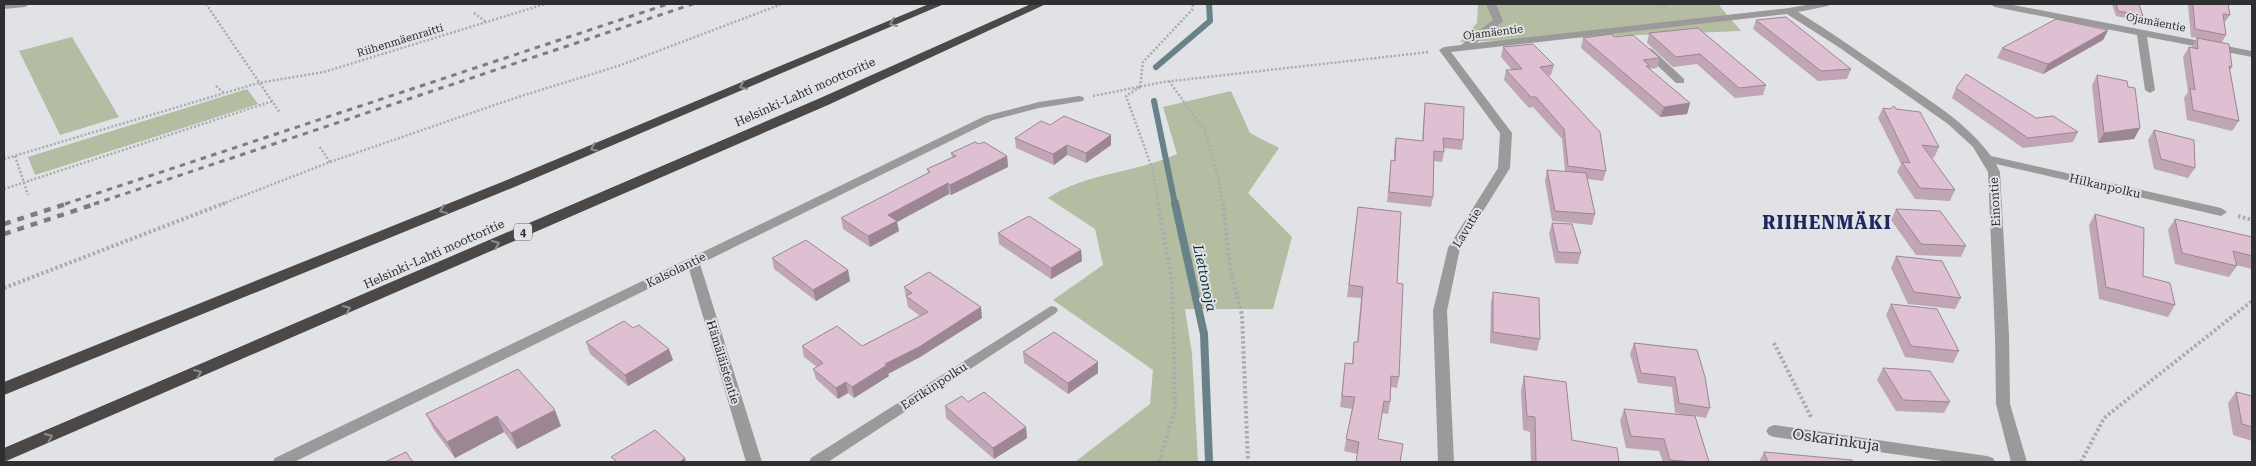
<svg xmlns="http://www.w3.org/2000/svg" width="2256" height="466" font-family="'Roboto Serif',serif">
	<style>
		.green { fill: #b4bca1 }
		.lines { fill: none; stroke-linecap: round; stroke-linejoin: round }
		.stream-far1 { stroke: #678288; stroke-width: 6 }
		.stream { stroke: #678288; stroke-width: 8 }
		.path-far1 { stroke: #aaabaf; stroke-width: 2.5; stroke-dasharray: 2 2; stroke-linecap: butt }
		.path { stroke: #aaabaf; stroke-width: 4; stroke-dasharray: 2.5 2.5; stroke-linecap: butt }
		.minor { fill: #9b9999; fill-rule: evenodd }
		.highway { fill: #4c4848; fill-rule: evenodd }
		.rail-far1 { stroke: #7c7d80; stroke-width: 3; stroke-dasharray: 5.5 5.5; stroke-linecap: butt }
		.rail { stroke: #7c7d80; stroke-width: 4.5; stroke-dasharray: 7 7; stroke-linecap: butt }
		.wall { fill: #c0a5b5 }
		.shaded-wall { fill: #9c8693 }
		.building { fill: #dfc0d2; stroke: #9c8693 }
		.oneway { stroke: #8f8d8f }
		.labels { text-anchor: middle; stroke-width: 4; stroke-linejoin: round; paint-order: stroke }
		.far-street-label { font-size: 11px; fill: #2e2f30; stroke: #e0e2e6 }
		.shield { fill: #e0e2e6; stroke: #636567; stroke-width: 1 }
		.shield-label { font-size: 11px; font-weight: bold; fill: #2e2f30 }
		.street-label { font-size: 12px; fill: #2e2f30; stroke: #e0e2e6 }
		.water-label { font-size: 14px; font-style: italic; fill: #093036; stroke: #e0e2e6 }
		.near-street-label { font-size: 15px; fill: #2e2f30; stroke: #e0e2e6 }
		.district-label { font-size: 18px; font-weight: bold; letter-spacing: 1px; fill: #1f275f; stroke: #e0e2e6 }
	</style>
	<rect width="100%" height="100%" fill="#e0e2e6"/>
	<!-- green -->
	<path class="green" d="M1478 4H1718L1741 31 1460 42 1477 23Z
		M72 37 119 117 60 135 19 51Z
		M247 89 258 104 35 175 28 157Z
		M1231 91 1250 133 1279 148 1248 193 1292 237 1273 309H1185L1192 354 1198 462H1075L1150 404 1153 370 1053 300 1103 265 1095 229 1048 198C1085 173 1136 173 1177 154L1163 107Z"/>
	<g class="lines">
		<!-- stream-far1 -->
		<path class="stream-far1" d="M1156 67 1210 21 1209 4
			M1154 101 1175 204"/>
		<!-- stream -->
		<path class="stream" d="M1175 203 1204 334 1209 462"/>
		<!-- path-far1 -->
		<path class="path-far1" d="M206 4 280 113
			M1656 4 1667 8
			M474 13 486 22
			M1169 81 1205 131 1218 176 1223 204
			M216 86 224 93
			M1140 87 1126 96 1152 168 1158 204
			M1140 87 1143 62 1192 10 1193 4
			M1093 96 1163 82 1429 52
			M15 156 28 195
			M4 159 258 83 324 72 545 4
			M330 162 512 99 621 65 782 4
			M4 189 273 101
			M222 204 330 162 319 146"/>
		<!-- path -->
		<path class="path" d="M1158 203 1172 282 1175 409 1159 462
			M1223 203 1230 269 1242 315 1248 462
			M2238 216 2252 220
			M4 288 225 203
			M1774 343 1812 419
			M2081 462 2104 418 2252 301"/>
		<!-- minor -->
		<path class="minor" d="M4 4H30L25 7 4 9Z
			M1486 4H1496L1503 21 1476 43 1789 8 1812 4H1830L1828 6 1798 12C1833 33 1866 57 1900 80 1933 103 1967 123 1991 156L2221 208 2227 212 2221 216 1996 164 2000 172 2009 335 2010 404 2027 462H2011L1996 404 1995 335 1988 172 1973 147 1948 124 1840 48 1787 14 1451 52 1512 133 1510 168 1460 248 1447 311 1454 462H1438L1433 311 1448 248 1498 168 1500 133 1439 50 1444 47 1461 45 1493 20Z
			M1990 4H2008L2252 51V57L2147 37 2155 90 2150 93 2145 90 2137 35 1995 7Z
			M1648 48 1652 49 1684 79V83H1676L1644 53V49Z
			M1079 96 1083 97 1084 99 1083 101 1039 108 993 120 700 264 762 462H746L689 269 294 462H273L275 458 985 116 1039 102Z
			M1051 306 1056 307 1058 310 1056 313 828 462H809L811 458Z
			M1774 425 1987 456 1993 458 1995 462H1949L1774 437 1769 435 1766 431 1769 427Z"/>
		<!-- highway -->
		<path class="highway" d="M929 4H944L512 188 4 395V382L502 182Z
			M1031 4H1046L828 105 4 462V448L818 99Z"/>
		<!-- rail-far1 -->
		<path class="rail-far1" d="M65 204 668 4
			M94 204 693 4"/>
		<!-- rail -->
		<path class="rail" d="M4 224 69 203
			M4 234 98 203"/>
	</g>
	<!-- wall -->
	<path class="wall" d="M2112 4H2139L2143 16 2140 21 2116 16Z
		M2188 4H2228L2230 15 2224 23 2226 35 2222 42 2232 67 2230 70 2239 121 2232 131 2187 120 2184 98 2188 92 2183 57 2189 47H2192L2197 38 2191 37Z
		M1756 20 1851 69 1847 79 1818 81 1753 29Z
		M1698 28 1766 85 1763 95 1735 98 1697 64 1673 67 1647 43 1649 33Z
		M2108 30 2103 40 2043 74 1997 58 2002 48Z
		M1614 37 1660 58 1657 68 1649 69 1690 103 1687 114 1660 117 1581 48 1583 38Z
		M1503 47 1554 65 1551 75 1548 76 1606 171 1603 181 1587 179 1595 214 1592 225 1552 221 1545 181 1547 170 1565 172 1562 139 1533 107 1529 108 1504 80 1506 70H1512L1501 57Z
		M2097 75 2128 87 2140 128 2134 139 2098 143 2092 85Z
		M1956 88 2036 118 2078 132 2073 142 2023 148 1952 98Z
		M1425 103 1463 140 1462 150 1443 148 1444 152 1442 162 1434 161 1433 197 1431 207 1387 202 1390 170 1391 160 1394 161V148L1396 138 1422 141 1424 113Z
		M1883 108 1896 109 1939 147 1934 158 1931 157 1955 190 1950 201 1915 199 1897 172 1901 164 1878 118Z
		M1050 125 1111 135V145L1086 163 1067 155 1054 165 1016 148 1015 138Z
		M2154 130 2195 168 2188 178 2154 169 2148 140Z
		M979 144 1007 156 1008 167 951 195 949 194 897 222 899 231 870 247 843 229 841 218 928 173 927 169 952 157 951 153Z
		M1358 207 1397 283 1399 377 1397 388 1391 387 1390 402 1388 414 1382 413 1357 454 1344 451 1352 409 1340 407 1345 363 1352 364 1354 342H1357L1361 298 1347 297Z
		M1896 209 1966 246 1961 257 1916 255 1891 220Z
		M2095 214 2143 276 2175 305 2168 317 2099 299 2089 225Z
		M2175 219 2252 237V269L2236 265 2237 266 2229 277 2175 264 2168 230Z
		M1552 223 1581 253 1578 264 1555 263 1549 234Z
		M998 233 1081 250 1082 261 1051 279 999 244Z
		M1896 256 1961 298 1955 309 1908 304 1891 268Z
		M772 258 848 270 850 281 816 301 774 269Z
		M904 287 982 318 920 357 888 374 889 376 854 398 848 393 838 399 816 379 813 369 817 367 804 357 802 346H862L920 316 908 307Z
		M1493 292 1540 339 1537 351 1490 343 1491 303Z
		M1891 304 1959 351 1953 363 1905 357 1886 315Z
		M586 342 673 360 628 386 590 354Z
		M1634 343 1697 350 1710 408 1706 418 1695 416 1709 462H1663L1659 451 1626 448 1620 421 1624 409 1692 416 1675 413 1672 387 1638 383 1630 354Z
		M1023 352 1098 373 1068 394 1024 363Z
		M1883 368 1950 402 1944 413 1896 411 1877 380Z
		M518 369 561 426 517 449 504 432 455 458 434 430 426 414Z
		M1524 376 1572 440 1619 462H1531L1530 432 1523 430 1521 391Z
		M2236 392 2252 396V441L2233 435 2228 403Z
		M968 402 1026 427 1027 438 994 459 946 418 945 406Z
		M1764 452 1853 462H1759Z"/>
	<!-- shaded-wall -->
	<path class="shaded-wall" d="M2108 30 2103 40 2043 74 2048 64Z
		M1690 103 1687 114 1660 117 1664 107Z
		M2140 128 2134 139 2098 143 2104 133Z
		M1111 135V145L1086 163V153Z
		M1067 145V155L1054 165 1053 154Z
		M1007 156 1008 167 951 195 950 185Z
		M948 183 949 194 897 222 899 231 870 247 868 236 888 215Z
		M1081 250 1082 261 1051 279V268Z
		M848 270 850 281 816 301 813 290Z
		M981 307 982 318 920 357 888 374 889 376 854 398 852 387 885 364Z
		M669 349 673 360 628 386 625 375Z
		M1098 362V373L1068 394V383Z
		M846 382 848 393 838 399 836 388Z
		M555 410 561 426 517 449 511 433Z
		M497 416 504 432 455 458 447 442Z
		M1026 427 1027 438 994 459 993 448Z
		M685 458 686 462H681V461Z"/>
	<!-- building -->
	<path class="building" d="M2116 4H2139L2143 16 2118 11Z
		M2193 4H2228L2230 15 2223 14 2226 35 2195 29Z
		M1786 17 1851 69 1821 71 1756 20Z
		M2056 19 2108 30 2048 64 2002 48Z
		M1698 28 1766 85 1739 88 1700 54 1676 57 1649 33Z
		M1611 34 1614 37 1633 35 1660 58 1643 60 1650 66H1646L1690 103 1664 107 1583 38Z
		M2197 38 2229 44 2232 67 2229 66 2239 121 2193 110 2190 88 2195 90 2189 47 2198 49Z
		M1533 44 1554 65 1540 67 1600 132 1606 171 1568 166 1564 129 1536 97H1531L1506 70 1522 69 1503 47Z
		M1966 74 2036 118 2053 116 2078 132 2028 138 1956 88Z
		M2097 75 2127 81 2128 87 2135 88 2140 128 2104 133Z
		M1425 103 1464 107 1463 140 1443 138 1444 152 1434 151 1433 197 1389 192 1391 160 1395 161 1396 138 1423 141Z
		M1894 106 1896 109 1920 112 1939 147 1922 145 1955 190 1920 188 1902 162 1910 163 1883 108 1890 109Z
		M1064 116 1111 135 1086 153 1067 145 1053 154 1015 138 1041 121 1050 125Z
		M2154 130 2194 140 2195 168 2161 159Z
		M975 142 979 144 984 142 1007 156 950 185 948 183 888 215 897 221 868 236 841 218 930 172 927 169 956 156 951 153Z
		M1547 170 1586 173 1595 214 1555 211Z
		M1358 207 1401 212 1397 283 1403 284 1399 377 1391 376 1390 402 1384 401 1378 439 1403 444 1400 462H1356L1359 442 1346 439 1355 397 1342 396 1345 363 1353 364 1354 342H1358L1363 287 1349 285Z
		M1896 209 1940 211 1966 246 1921 244Z
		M2095 214 2144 228 2143 276 2170 283 2175 305 2106 287Z
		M1029 216 1081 250 1051 268 998 233Z
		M2175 219 2252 237V256L2233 251 2237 266 2182 253Z
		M1552 223 1572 224 1581 253 1558 252Z
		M806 240 848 270 813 290 772 258Z
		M1896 256 1942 261 1961 298 1914 292Z
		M929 272 981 307 919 347 885 364 887 365 852 387 846 382 836 388 813 369 823 363 802 346 837 326 862 346 928 312 906 296 912 293 904 287Z
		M1493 292 1539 298 1540 339 1493 332Z
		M1891 304 1937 309 1959 351 1911 346Z
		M624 321 633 328 639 325 669 349 625 375 586 342Z
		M1054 332 1098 362 1068 383 1023 352Z
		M1634 343 1697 350 1705 377 1710 408 1679 403 1675 377 1641 373Z
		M1883 368 1930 371 1950 402 1903 400Z
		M518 369 555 410 511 433 497 416 447 442 426 414Z
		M1524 376 1566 382 1572 440 1617 448 1619 462H1536L1535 417 1527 416Z
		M984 392 1026 427 993 448 945 406 962 396 968 402Z
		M2236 392 2252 396V427L2242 424Z
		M1624 409 1695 416 1709 462H1693L1670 460 1664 439 1631 436Z
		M655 430 685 458 681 461 682 462H617L611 457Z
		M406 452 413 462H385Z
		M1764 452 1852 460 1853 462H1768Z"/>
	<!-- one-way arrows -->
	<defs><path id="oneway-chevron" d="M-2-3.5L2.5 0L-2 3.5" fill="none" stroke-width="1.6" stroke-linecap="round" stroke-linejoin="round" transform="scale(1.25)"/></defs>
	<g class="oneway">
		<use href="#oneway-chevron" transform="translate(893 23) rotate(157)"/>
		<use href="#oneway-chevron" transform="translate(743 86) rotate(157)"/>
		<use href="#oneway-chevron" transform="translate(594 148) rotate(157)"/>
		<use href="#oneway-chevron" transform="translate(443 210) rotate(158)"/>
		<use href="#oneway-chevron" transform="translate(496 244) rotate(-24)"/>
		<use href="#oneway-chevron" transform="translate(347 309) rotate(-24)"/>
		<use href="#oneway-chevron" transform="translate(198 373) rotate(-23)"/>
		<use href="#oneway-chevron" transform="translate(49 437) rotate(-23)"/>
	</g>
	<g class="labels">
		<!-- far-street labels -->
		<g class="far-street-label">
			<text transform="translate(2156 22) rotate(11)" y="4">Ojamäentie</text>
			<text transform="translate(1493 32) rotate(-7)" y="4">Ojamäentie</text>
			<text transform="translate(400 40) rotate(-17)" y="4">Riihenmäenraitti</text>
		</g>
		<!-- shield labels -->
		<rect class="shield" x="514" y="223.5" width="18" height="17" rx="4"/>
		<g class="shield-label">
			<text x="523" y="236">4</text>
		</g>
		<!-- street labels -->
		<g class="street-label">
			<text transform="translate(805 92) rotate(-24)" y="4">Helsinki-Lahti moottoritie</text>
			<text transform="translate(2105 186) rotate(13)" y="4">Hilkanpolku</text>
			<text transform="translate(1995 202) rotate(-93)" y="4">Einontie</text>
			<text transform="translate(1467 228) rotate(-59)" y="4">Lavutie</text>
			<text transform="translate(434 254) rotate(-24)" y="4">Helsinki-Lahti moottoritie</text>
			<text transform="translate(676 270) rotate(-26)" y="4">Kalsolantie</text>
			<text transform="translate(723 362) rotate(73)" y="4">Hämäläistentie</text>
			<text transform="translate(934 386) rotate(-33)" y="4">Eerikinpolku</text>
		</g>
		<!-- water labels -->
		<g class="water-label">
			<text transform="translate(1205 278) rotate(78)" y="5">Liettonoja</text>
		</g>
		<!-- near-street labels -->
		<g class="near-street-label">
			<text transform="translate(1836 440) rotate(8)" y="5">Oskarinkuja</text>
		</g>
		<!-- district labels -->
		<g class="district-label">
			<text x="1827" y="229">RIIHENMÄKI</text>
		</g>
	</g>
	<!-- border -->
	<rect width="2256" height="466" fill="none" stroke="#2e2f30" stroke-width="10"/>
</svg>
